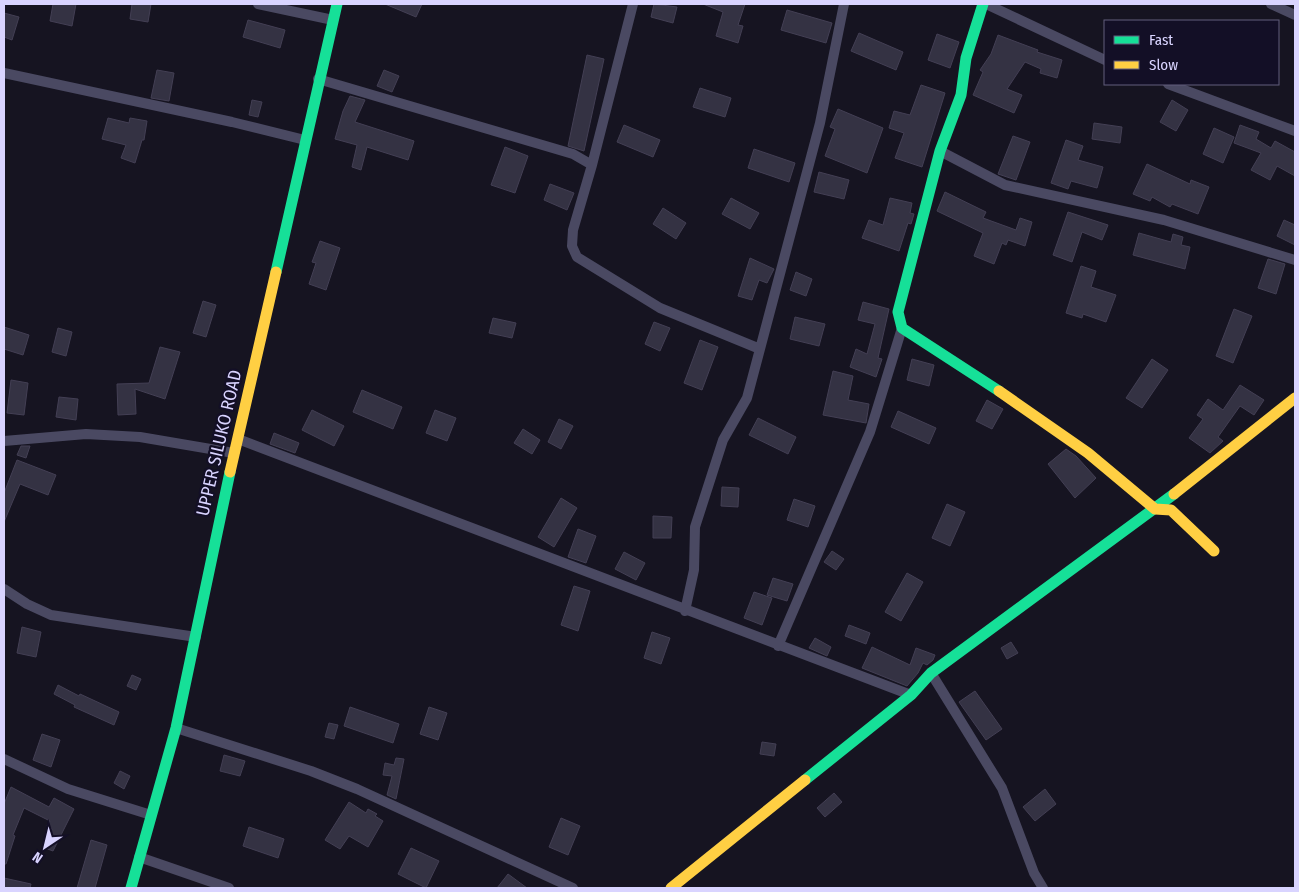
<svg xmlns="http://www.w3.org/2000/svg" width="1299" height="892" font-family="'Fira Sans Condensed',sans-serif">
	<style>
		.building { fill: #343243; stroke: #433f54 }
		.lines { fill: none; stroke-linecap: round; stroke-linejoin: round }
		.street { stroke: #4a4962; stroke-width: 10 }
		.fast { stroke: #16e098; stroke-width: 11 }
		.slow { stroke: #ffcf43; stroke-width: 11 }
		.labels { text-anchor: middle; stroke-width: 4.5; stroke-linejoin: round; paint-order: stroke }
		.street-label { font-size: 18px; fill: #d9d4ff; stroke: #130f26 }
	</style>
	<rect width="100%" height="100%" fill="#161421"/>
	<!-- building -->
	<path class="building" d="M53 4H76L72 26 50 21Z
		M132 4H151L148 22 130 19Z
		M385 4H422L416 17Z
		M654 4 677 7 673 23 651 17Z
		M703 4H745L738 25 743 26 738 43 716 36 723 12Z
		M787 10 832 23 826 43 781 30Z
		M4 13 19 17 12 40 4 37Z
		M248 20 285 30 280 48 243 37Z
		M859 33 903 52 896 70 851 51Z
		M937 34 959 42 950 68 928 60Z
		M998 35 1038 50 1037 52 1062 60 1057 78 1040 73 1041 69 1025 62 1007 89 1022 95 1014 113 973 95 983 72 980 70 991 54Z
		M587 55 604 59 584 151 568 146Z
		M157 70 174 73 169 101 151 98Z
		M384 70 399 76 392 92 377 86Z
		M921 85 945 93 922 167 895 158 904 133 889 128 894 111 910 115Z
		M700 88 731 98 725 117 693 107Z
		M350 96 365 100 355 122 414 141 408 160 367 147 361 170 352 167 357 145 335 139 343 111Z
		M252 100 262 102 258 117 249 115Z
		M1172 100 1188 110 1176 131 1160 122Z
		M838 109 883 128 867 173 825 156 835 129 830 127Z
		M108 118 129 123 130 118 147 121 144 140H142L135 163 121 158 126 145 102 139Z
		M1094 123 1122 127 1120 143 1092 139Z
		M624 125 660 140 653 157 617 142Z
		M1240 125 1259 132 1256 139 1271 148 1275 141 1295 152V176L1277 166 1270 180 1251 170 1261 153 1234 143Z
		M1214 128 1234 137 1223 163 1203 154Z
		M1013 136 1030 142 1016 180 998 174Z
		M1066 140 1083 146 1078 160 1103 167 1097 188 1071 181 1068 189 1051 183Z
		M505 147 528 156 515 193 491 185Z
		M754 149 795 163 789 182 748 168Z
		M1147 164 1190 184 1191 180 1209 187 1198 214 1172 204 1170 207 1152 197 1150 201 1133 194Z
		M819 172 849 180 844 199 814 192Z
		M550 184 574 193 567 210 544 200Z
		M945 192 986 212 983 218 1016 230 1020 218 1032 222 1025 246 1008 240 1006 245 1002 243 994 264 974 256 983 233 937 211Z
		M731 198 759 213 750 229 722 214Z
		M890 198 912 203 910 213 914 214 911 224 908 223 899 251 862 238 869 220 883 225Z
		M663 208 686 223 676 239 653 224Z
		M1068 212 1108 225 1102 240 1082 232 1072 262 1053 255Z
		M1284 220 1295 225V245L1277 236Z
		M1139 233 1171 242 1173 234 1183 237 1181 245 1190 247 1185 269 1133 255Z
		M320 241 340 248 326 290 309 284 316 263 312 262Z
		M750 258 774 269 767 283 759 280 752 300 738 296Z
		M1268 259 1285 264 1276 294 1258 288Z
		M1081 266 1096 271 1091 287 1116 295 1106 322 1083 314 1082 318 1066 313Z
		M796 272 812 279 806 296 790 290Z
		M203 301 216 305 206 337 193 333Z
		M863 302 889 309 878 358 882 359 876 377 850 367 856 349 867 354 875 324 858 320Z
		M1234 309 1252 316 1233 363 1216 356Z
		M795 317 825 324 819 346 790 339Z
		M493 318 516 323 512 338 489 333Z
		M654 322 670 328 660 351 645 344Z
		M4 327 29 335 23 355 4 349Z
		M58 328 72 332 66 356 52 352Z
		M700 340 718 347 702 390 684 383Z
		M160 347 180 352 165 399 135 389 136 414 118 415 117 384 149 383Z
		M912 359 934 365 929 386 907 380Z
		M1152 359 1168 370 1142 408 1126 398Z
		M833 371 853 376 848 400 869 404 866 423 823 415Z
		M11 380 28 383 24 415 7 413Z
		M1240 385 1264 400 1254 415 1240 406 1218 437 1223 441 1210 453 1189 438 1203 419 1197 415 1208 399 1223 410Z
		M362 390 402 407 393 429 353 412Z
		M59 397 78 399 76 420 56 417Z
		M987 400 1003 409 992 429 976 421Z
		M312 410 344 426 334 446 302 430Z
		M435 410 456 418 447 441 426 433Z
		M898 411 936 428 929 444 891 427Z
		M758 418 796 437 788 454 749 435Z
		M559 419 573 426 561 449 548 442Z
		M523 429 540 440 532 454 514 443Z
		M274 433 299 443 295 453 270 444Z
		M21 446H30L26 458 17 455Z
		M1066 449 1076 456 1096 478 1075 498 1048 464Z
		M17 460 56 475 48 495 20 484 4 522V493Z
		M722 487 739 488 738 507 721 506Z
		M561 498 577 508 554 547 538 537Z
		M794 499 815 506 808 527 787 520Z
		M947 504 965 512 950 546 932 538Z
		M653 516 672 517 671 538H653Z
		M578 529 596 536 586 563 568 557Z
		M832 551 844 559 836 570 824 562Z
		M624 552 645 563 636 580 615 569Z
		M907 573 923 582 901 621 885 612Z
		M773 578 793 584 787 601 767 595Z
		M574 586 590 591 578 631 561 625Z
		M754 592 772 598 762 625 744 618Z
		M849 625 870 633 866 644 845 636Z
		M22 627 41 632 36 657 17 653Z
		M652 632 670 638 661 664 644 658Z
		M815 638 831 647 827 656 809 648Z
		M1011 642 1018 653 1007 659 1001 648Z
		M872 647 910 665 916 648 935 655 933 660 927 665 923 663 918 673 907 686 862 668Z
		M132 675 141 679 136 690 127 686Z
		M58 685 79 696 80 694 119 712 114 725 74 707 75 705 54 694Z
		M975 691 1002 729 986 740 959 702Z
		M350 707 399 724 393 743 344 726Z
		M429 707 447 713 438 740 420 734Z
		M329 723 338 725 334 739 325 737Z
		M42 734 60 740 51 767 33 760Z
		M762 742 776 744 774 756 760 754Z
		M224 755 245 761 240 776 220 771Z
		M396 758 404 759 396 799 387 795 392 776 383 775 385 763 394 765Z
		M120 771 130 776 124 789 114 783Z
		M11 787 49 807 54 798 74 809 53 851 45 848 52 829 47 826 50 821 24 808 13 835 15 836 6 864H4V804Z
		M1045 789 1056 804 1035 821 1023 807Z
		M834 793 842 802 825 817 817 808Z
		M349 802 366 813 368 809 377 814 375 816 383 821 368 847 349 836 340 849 325 840Z
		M561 818 580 826 568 855 549 847Z
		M249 827 284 839 278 858 243 846Z
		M91 840 107 845 95 888H77Z
		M411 848 439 861 426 888 398 874Z
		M508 874 527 888H497Z
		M4 878 31 884 30 888H4Z"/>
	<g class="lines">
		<!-- street -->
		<path class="street" d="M258 4 333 20
			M986 4 1105 60
			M1271 4 1295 15
			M4 73 232 122 305 140
			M318 79 573 154 592 165 573 230 572 246 577 257 660 308 760 349
			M1168 84 1295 131
			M940 151 1005 185 1164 220 1295 260
			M592 165 633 4
			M238 439 911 695
			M4 441 86 434 140 437 234 453
			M4 589 27 604 51 615 196 637
			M685 611 694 570 695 527 723 440 747 398 820 123 844 4
			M778 646 870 432 902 328
			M931 673 1002 788 1034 873 1043 888
			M176 728 311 771 357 789 573 888
			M4 759 68 789 151 815
			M139 857 229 888"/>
		<!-- fast -->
		<path class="fast" d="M983 4 966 58 961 95 940 151 898 312 902 328 999 391
			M276 272 337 4
			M805 780 911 695 931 673 1174 494
			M131 888 176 728 230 472"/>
		<!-- slow -->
		<path class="slow" d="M999 391 1088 453 1155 509 1171 510 1214 551
			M230 472 276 272
			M1174 494 1295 398
			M671 888 805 780"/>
	</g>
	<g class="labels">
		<!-- street labels -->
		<g class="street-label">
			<text transform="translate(219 443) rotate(-77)" y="6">UPPER SILUKO ROAD</text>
		</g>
	</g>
	<!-- border -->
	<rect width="1299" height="892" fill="none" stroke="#d9d4ff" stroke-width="10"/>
	<!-- legend -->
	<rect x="1104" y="20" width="175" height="65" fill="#130f26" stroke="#625e7d"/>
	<rect x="1114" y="36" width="25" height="8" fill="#16e098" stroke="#625e7d"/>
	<text x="1149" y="45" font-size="15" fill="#d9d4ff">Fast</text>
	<rect x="1114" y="61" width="25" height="8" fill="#ffcf43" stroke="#625e7d"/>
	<text x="1149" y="70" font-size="15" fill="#d9d4ff">Slow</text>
	<!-- north arrow -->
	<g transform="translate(45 847) rotate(215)" stroke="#130f26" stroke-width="4" paint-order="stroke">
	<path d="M0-4L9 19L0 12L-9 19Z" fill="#d9d4ff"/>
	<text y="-8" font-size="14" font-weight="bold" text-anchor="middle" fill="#d9d4ff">N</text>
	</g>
</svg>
